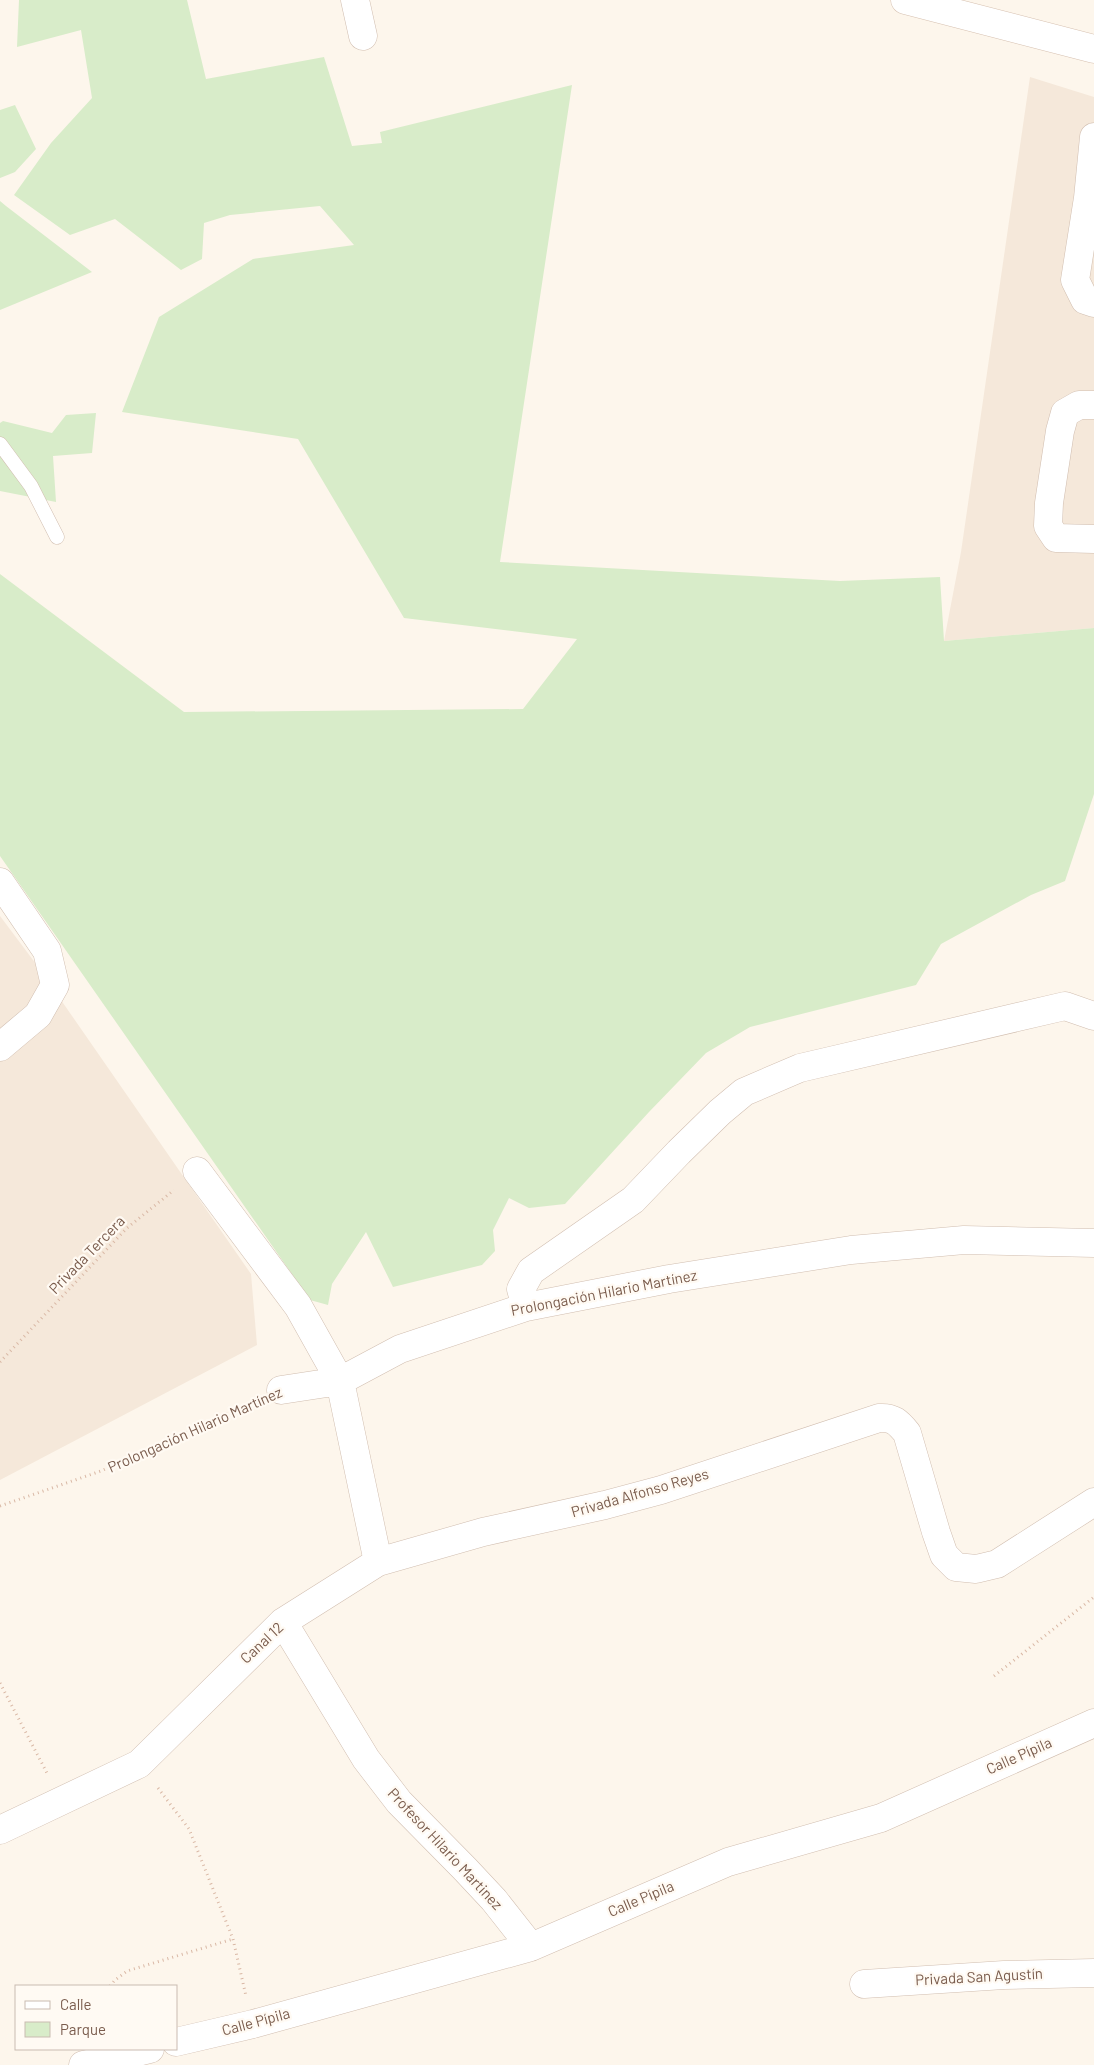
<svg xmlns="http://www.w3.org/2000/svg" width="1094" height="2065" font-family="Barlow,sans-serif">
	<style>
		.residential { fill: #f5e8da }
		.green { fill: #d8ecc9 }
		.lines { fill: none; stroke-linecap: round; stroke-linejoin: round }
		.lane-casing { stroke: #d1beb0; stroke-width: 15 }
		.street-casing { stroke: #d1beb0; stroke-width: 29 }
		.secondary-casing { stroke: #d6c0b0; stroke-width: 29 }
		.path { stroke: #d9b8a5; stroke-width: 3; stroke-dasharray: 1 4; stroke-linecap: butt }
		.lane { stroke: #fff; stroke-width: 14 }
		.street { stroke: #fff; stroke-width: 28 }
		.secondary { stroke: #fff; stroke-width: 28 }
		.labels { text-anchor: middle; stroke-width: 4.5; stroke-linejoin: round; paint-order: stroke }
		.street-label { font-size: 15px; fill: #7a5c4d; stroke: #fffaf3 }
	</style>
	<rect width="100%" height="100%" fill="#fdf6ec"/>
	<!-- residential -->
	<path class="residential" d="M1030 77 1094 97V628L944 641 961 552Z
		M0 916 36 964 251 1274 257 1345 0 1480Z"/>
	<!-- green -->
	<path class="green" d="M19 0H187L206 79 324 57 352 146 382 143 380 132 572 85 500 562 840 581 940 577 944 641 1094 628V794L1065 881 1031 895 941 944 916 985 750 1027 706 1053 649 1112 565 1204 529 1208 509 1198 493 1230 495 1251 482 1265 393 1287 366 1232 332 1284 328 1305 310 1300 0 856V574L184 712 523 709 577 639 404 618 298 439 122 412 159 317 253 259 354 245 320 206 230 215 204 223 202 259 181 270 115 219 70 235 14 195 51 143 92 98 81 30 17 47Z
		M15 105 36 149 15 172 0 178V110Z
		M0 201 6 206 92 272 0 310Z
		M96 413 92 453 53 456 56 502 0 491V423L3 421 52 433 66 415Z"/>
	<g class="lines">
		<defs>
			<path id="lane" d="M0 444 31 486 57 537"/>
			<path id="street" d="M355 0 363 36
				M1094 137 1088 198 1075 280 1085 300 1094 303
				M1094 405H1079L1065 413 1060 431 1049 503 1048 526 1056 538 1094 539
				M0 882 47 951 55 985 38 1015 0 1047
				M526 1307 521 1289 531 1271 633 1200 679 1152 720 1112 744 1092 800 1068 1065 1006 1094 1016
				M281 1390 340 1381 400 1349 526 1307 669 1279 851 1250 964 1240 1094 1243
				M378 1562 483 1532 605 1505 661 1490 879 1418C893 1417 898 1422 907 1433L936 1532 944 1555 956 1567 976 1569 997 1564 1094 1502
				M283 1622 366 1759 399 1802 465 1869 494 1900 531 1947
				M0 1830 139 1764 283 1622 378 1562 340 1381 298 1306 197 1171
				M864 1984 1004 1975 1094 1973
				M176 2042 253 2024 531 1947 728 1862 881 1818 1094 1723
				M83 2065 150 2049"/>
			<path id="secondary" d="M905 0 1094 49"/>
		</defs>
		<!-- lane casing -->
		<use href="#lane" class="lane-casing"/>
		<!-- street casing -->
		<use href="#street" class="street-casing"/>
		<!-- secondary casing -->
		<use href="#secondary" class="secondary-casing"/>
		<!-- path -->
		<path class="path" d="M0 1362 127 1228 174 1190
			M0 1506 101 1471 254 1402
			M994 1676 1094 1597
			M0 1683 48 1775
			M158 1788 189 1829 233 1939 246 1996
			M110 1986 115 1980 127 1971 233 1939"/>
		<!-- lane -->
		<use href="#lane" class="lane"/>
		<!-- street -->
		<use href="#street" class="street"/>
		<!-- secondary -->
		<use href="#secondary" class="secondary"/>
	</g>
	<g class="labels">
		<!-- street labels -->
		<g class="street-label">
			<text transform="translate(87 1255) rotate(-46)" y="5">Privada Tercera</text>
			<text transform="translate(604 1293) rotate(-11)" y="5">Prolongación Hilario Martínez</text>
			<text transform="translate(195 1430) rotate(-24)" y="5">Prolongación Hilario Martínez</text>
			<text transform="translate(640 1493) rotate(-16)" y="5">Privada Alfonso Reyes</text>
			<text transform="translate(262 1643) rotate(-43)" y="5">Canal 12</text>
			<text transform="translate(1019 1756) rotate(-24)" y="5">Calle Pípila</text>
			<text transform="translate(445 1849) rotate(47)" y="5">Profesor Hilario Martinez</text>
			<text transform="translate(641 1899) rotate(-23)" y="5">Calle Pípila</text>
			<text transform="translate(979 1977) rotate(-3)" y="5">Privada San Agustín</text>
			<text transform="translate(256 2022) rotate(-15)" y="5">Calle Pípila</text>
		</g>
	</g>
	<!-- legend -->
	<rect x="15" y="1985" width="162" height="65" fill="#fffaf3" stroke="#cabbb1"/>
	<rect x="25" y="2001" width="25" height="8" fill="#ffffff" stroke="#cabbb1"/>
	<text x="60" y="2010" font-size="15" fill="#7a5c4d">Calle</text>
	<rect x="25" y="2022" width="25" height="15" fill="#d8ecc9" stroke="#cabbb1"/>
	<text x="60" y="2035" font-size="15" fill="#7a5c4d">Parque</text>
</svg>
